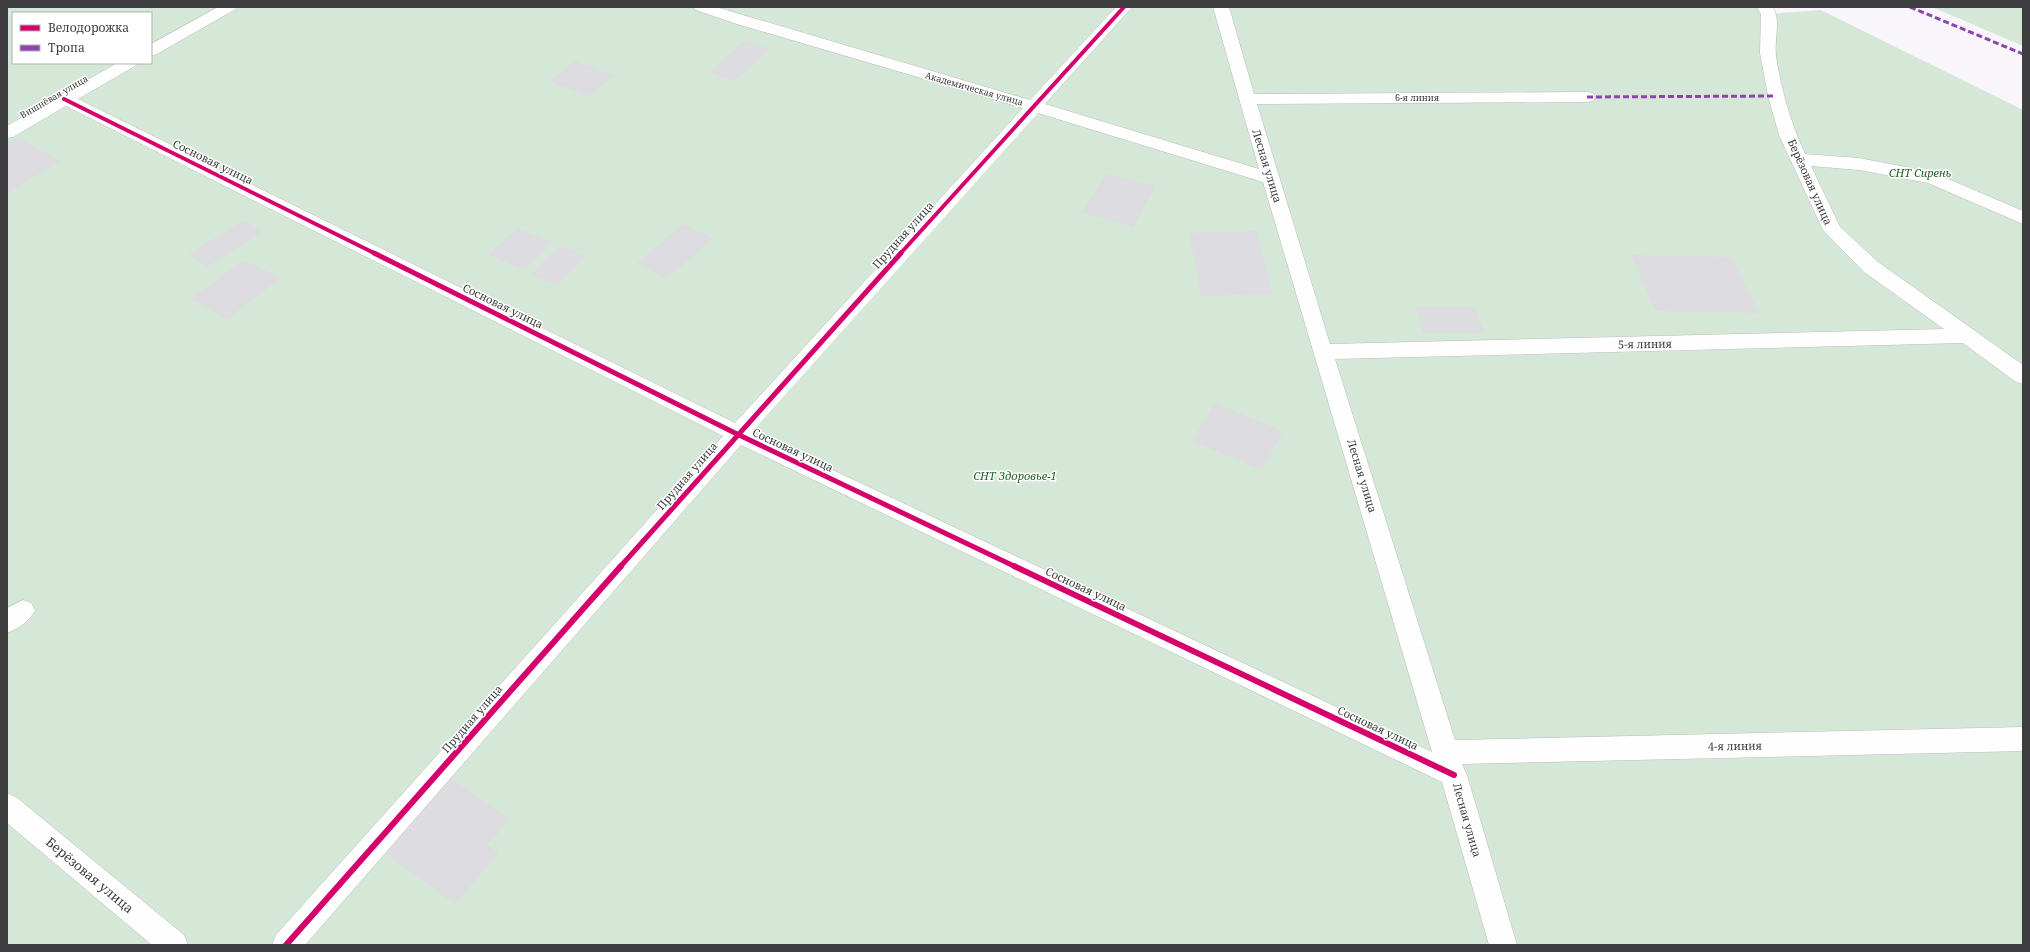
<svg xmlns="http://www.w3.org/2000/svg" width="2030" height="952" font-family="'Noto Serif',serif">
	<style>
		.green { fill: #d5e8d7; fill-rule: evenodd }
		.building { fill: #dddce0 }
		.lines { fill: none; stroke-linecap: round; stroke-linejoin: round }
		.street-casing { stroke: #bbbabd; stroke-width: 1 }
		.street { fill: #fefefe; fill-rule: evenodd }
		.quiet { stroke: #8e44ad; stroke-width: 3; stroke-dasharray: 6 3; stroke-linecap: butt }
		.cycleway-far2-casing { stroke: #fff; stroke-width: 6 }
		.cycleway-far1-casing { stroke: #fff; stroke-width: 8 }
		.cycleway-casing { stroke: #fff; stroke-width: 8 }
		.cycleway-far2 { stroke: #d6006c; stroke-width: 4 }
		.cycleway-far1 { stroke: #d6006c; stroke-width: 5 }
		.cycleway { stroke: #d6006c; stroke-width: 6 }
		.labels { text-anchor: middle; stroke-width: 3; stroke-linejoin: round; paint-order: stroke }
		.far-street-label { font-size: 9px; fill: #3d3c3f; stroke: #fff }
		.street-label { font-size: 11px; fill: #3d3c3f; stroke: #fff }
		.park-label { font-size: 11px; font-style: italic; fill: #1b6026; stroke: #fff }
		.near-street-label { font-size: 13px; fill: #3d3c3f; stroke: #fff }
	</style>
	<rect width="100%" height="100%" fill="#f8f6fb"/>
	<!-- green -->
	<path class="green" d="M7 7H1759L1769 14 1821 10 2023 110V945H7ZM13 13H151V63H13Z
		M1932 7H2023V46Z"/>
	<!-- building -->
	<path class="building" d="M744 41 770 49 735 81 709 72Z
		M575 61 614 76 588 96 549 81Z
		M19 138 61 161 7 193V144Z
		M1106 173 1156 186 1133 227 1082 213Z
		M244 220 262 232 207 267 189 254Z
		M683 224 713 238 667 279 637 263Z
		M517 228 553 242 524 269 488 255Z
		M1257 231 1273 294 1201 296 1189 233Z
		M560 246 587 256 558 285 530 275Z
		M1631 255 1731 257 1759 313 1655 311Z
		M244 260 281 278 227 319 190 299Z
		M1415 307H1475L1484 333H1423Z
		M1215 403 1283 431 1262 470 1192 441Z
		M450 778 510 819 488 845 499 853 455 904 383 852Z"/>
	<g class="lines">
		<defs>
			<path id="street" d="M218 7H237L234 10 157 54 151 56V44Z
				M693 7H716L1030 100 1116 7H1132L1045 104 1259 169 1213 7H1229L1254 94 1587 92 1593 93 1595 97 1593 101 1587 102 1257 104 1330 344 1944 329 1864 272 1823 230 1779 135 1768 96 1760 53 1761 14 1757 7H1773C1781 21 1774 40 1776 56 1781 90 1791 123 1805 154L1859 158 1932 172 2023 211V224L1928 183 1859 170 1811 166 1840 227 1878 262 2023 365V384L2016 382 1963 343 1335 359 1455 740 2023 727V751L1462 764 1467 775 1517 945H1489L1442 782 741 445 305 945H272L276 935 723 436 66 106 13 137 7 138V126L117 63H137L135 66 78 99 735 423 1023 108 737 24 696 10ZM1038 113 1263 182 1432 752 752 432Z
				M23 600 31 603 35 610C30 621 19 628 7 633V608Z
				M7 793 16 797 184 935 188 945H152L7 823Z"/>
		</defs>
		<!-- street casing -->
		<use href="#street" class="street-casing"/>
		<!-- street -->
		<use href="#street" class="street"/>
		<!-- quiet -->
		<path class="quiet" d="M1910 7 2023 54
			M1587 97 1776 96"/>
		<defs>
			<path id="cycleway-far2" d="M64 99 376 254
				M900 254 1124 7"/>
			<path id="cycleway-far1" d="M374 253 737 434 1016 567
				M620 567 901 253"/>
			<path id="cycleway" d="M1014 566 1454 775
				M286 945 621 566"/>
		</defs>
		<!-- cycleway-far2 casing -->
		<use href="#cycleway-far2" class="cycleway-far2-casing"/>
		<!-- cycleway-far1 casing -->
		<use href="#cycleway-far1" class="cycleway-far1-casing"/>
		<!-- cycleway casing -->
		<use href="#cycleway" class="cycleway-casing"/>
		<!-- cycleway-far2 -->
		<use href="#cycleway-far2" class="cycleway-far2"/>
		<!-- cycleway-far1 -->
		<use href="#cycleway-far1" class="cycleway-far1"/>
		<!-- cycleway -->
		<use href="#cycleway" class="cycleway"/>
	</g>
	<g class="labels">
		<!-- far-street labels -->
		<g class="far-street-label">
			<text transform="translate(974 89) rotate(16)" y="3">Академическая улица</text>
			<text transform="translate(54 97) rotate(-30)" y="3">Вишнёвая улица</text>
			<text x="1417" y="101">6-я линия</text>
		</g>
		<!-- street labels -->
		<g class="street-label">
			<text transform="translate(213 162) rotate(26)" y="4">Сосновая улица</text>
			<text transform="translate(1267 166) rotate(73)" y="4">Лесная улица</text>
			<text transform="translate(1810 182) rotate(66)" y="4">Берёзовая улица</text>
			<text transform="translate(903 235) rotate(-48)" y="4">Прудная улица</text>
			<text transform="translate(503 306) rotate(26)" y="4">Сосновая улица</text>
			<text transform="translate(1645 344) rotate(-1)" y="4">5-я линия</text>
			<text transform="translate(793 450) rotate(25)" y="4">Сосновая улица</text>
			<text transform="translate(687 476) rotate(-49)" y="4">Прудная улица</text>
			<text transform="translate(1362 476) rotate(73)" y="4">Лесная улица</text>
			<text transform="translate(1086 589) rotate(25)" y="4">Сосновая улица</text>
			<text transform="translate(472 719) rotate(-49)" y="4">Прудная улица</text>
			<text transform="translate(1378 728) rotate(25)" y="4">Сосновая улица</text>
			<text transform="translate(1735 746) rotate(-1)" y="4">4-я линия</text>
			<text transform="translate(1467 820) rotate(74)" y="4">Лесная улица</text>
		</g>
		<!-- park labels -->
		<g class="park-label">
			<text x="1920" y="177">СНТ Сирень</text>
			<text x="1015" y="480">СНТ Здоровье-1</text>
		</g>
		<!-- near-street labels -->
		<g class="near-street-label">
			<text transform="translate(90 875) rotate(40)" y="5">Берёзовая улица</text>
		</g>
	</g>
	<!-- border -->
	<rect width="2030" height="952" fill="none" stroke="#3d3c3f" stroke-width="16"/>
	<!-- legend -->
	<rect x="12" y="12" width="140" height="52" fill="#ffffff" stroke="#b1b1b2"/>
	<rect x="20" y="25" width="20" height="6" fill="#d6006c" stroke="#b1b1b2"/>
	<text x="48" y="32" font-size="12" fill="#3d3c3f">Велодорожка</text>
	<rect x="20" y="45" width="20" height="6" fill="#8e44ad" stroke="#b1b1b2"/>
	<text x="48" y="52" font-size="12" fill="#3d3c3f">Тропа</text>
</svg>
